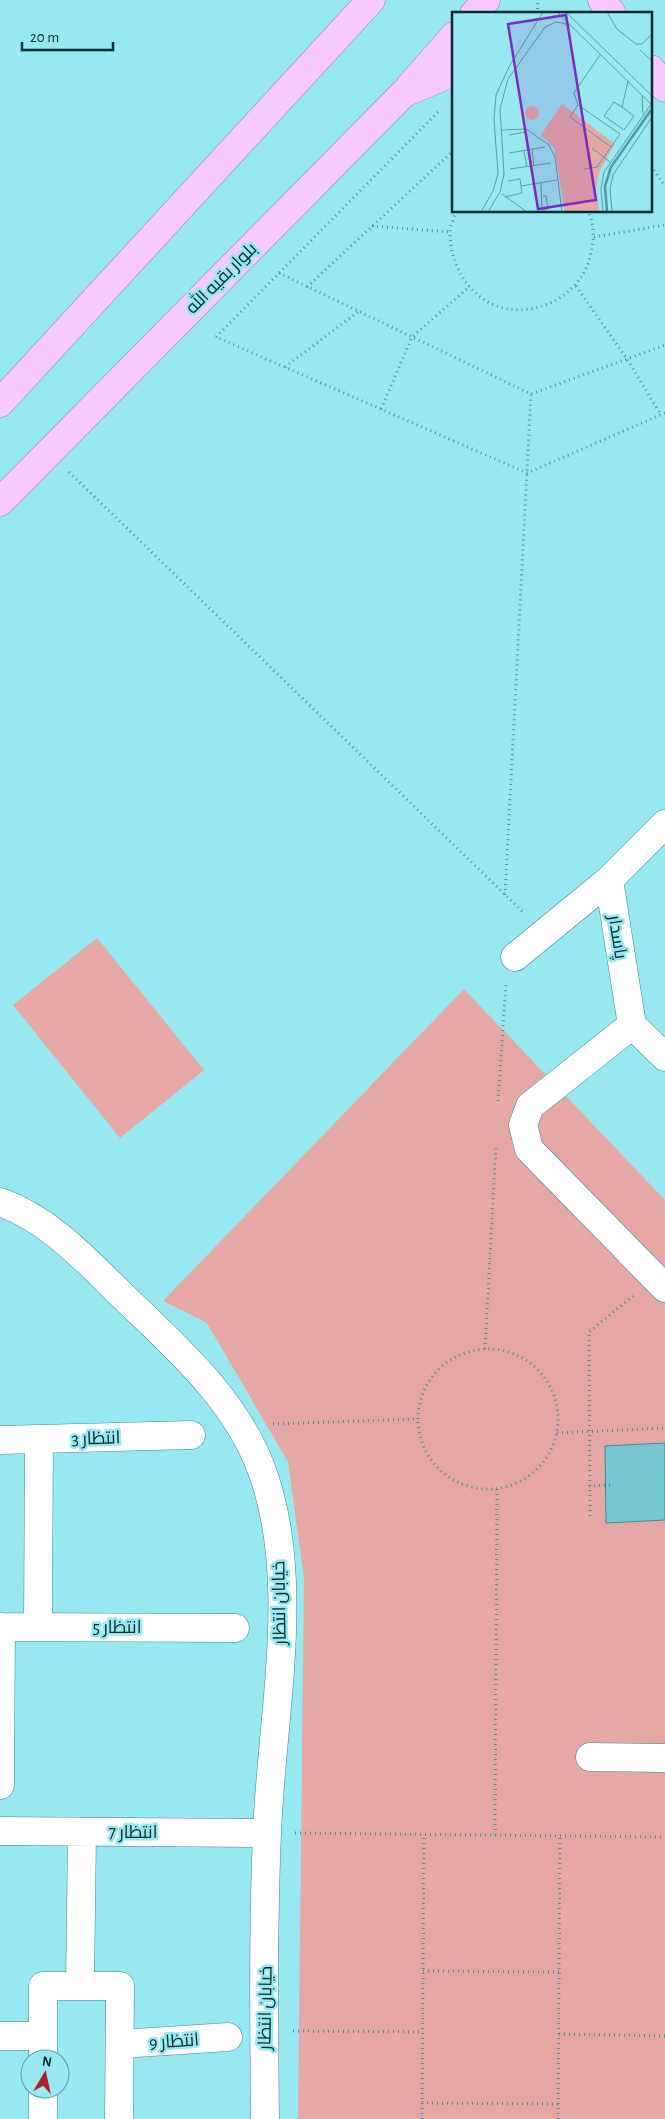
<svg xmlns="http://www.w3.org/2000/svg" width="665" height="2119" font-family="'Alegreya Sans',Cairo,sans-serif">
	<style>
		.green { fill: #e5a8a4 }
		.building { fill: #76c7cf; stroke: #398c93 }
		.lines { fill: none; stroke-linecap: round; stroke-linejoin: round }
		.minor-casing { stroke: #368a91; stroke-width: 29 }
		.major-casing { stroke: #9f7bb3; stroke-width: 29 }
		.path { stroke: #528e94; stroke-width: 3; stroke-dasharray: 1 4; stroke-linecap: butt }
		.minor { stroke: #fff; stroke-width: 28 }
		.major { stroke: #f7cafd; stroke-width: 28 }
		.labels { text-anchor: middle; stroke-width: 5; stroke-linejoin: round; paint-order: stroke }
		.street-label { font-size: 18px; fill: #062a2d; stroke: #97e8f0 }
		.inset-river { fill: none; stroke: #4b9da4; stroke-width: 2.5 }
		.inset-road { fill: none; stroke: #5d9ca2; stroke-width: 1 }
		.view { fill: #7b2cbf; fill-opacity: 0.15; stroke: #7b2cbf; stroke-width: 2.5 }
		.inset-edge { fill: none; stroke: #062a2d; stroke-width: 2.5 }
	</style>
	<rect width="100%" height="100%" fill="#97e8f0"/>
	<!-- green -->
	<path class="green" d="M97 938 204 1070 120 1138 13 1005Z
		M464 989 665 1200V2119H298L304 1578 288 1462 207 1323 163 1301Z"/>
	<!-- building -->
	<path class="building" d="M665 1443V1520L606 1523 605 1446Z"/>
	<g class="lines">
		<defs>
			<path id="minor" d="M665 824 609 880 632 1025 665 1057
				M515 957 609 880
				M632 1025 530 1106 523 1125 529 1149 665 1288
				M0 1202C52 1220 91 1266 130 1303 181 1352 235 1400 261 1468 303 1578 271 1719 267 1834 263 1929 264 2024 265 2119
				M0 1440 191 1435
				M0 1627 235 1628
				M38 1627 39 1440
				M590 1757 665 1758
				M0 1785 1 1627
				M0 1831 267 1833
				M80 1986 82 1832
				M0 2036H43
				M120 2044 228 2037
				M43 2059V1986H120L119 2119
				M43 2119V2089"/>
			<path id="major" d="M602 0 612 14
				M474 14 486 0
				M651 69 665 88
				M410 86 454 36
				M0 403 371 0
				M0 502 404 93 454 72"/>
		</defs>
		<!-- minor casing -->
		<use href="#minor" class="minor-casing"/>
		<!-- major casing -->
		<use href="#major" class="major-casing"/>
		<!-- path -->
		<path class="path" d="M537 14 538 0
			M438 112 216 337 527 473 665 413
			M651 166 665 186
			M456 211C454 218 450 226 450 233 450 262 466 293 494 305 534 321 584 295 591 252 594 239 595 224 588 211
			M372 226 450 232
			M594 237 665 225
			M279 273 531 394 665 345
			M576 286 627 359 661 415
			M307 287 454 150
			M285 367 358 312
			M381 409 412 337 469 287
			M69 472 524 913
			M505 895 531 394
			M498 1101 506 983
			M485 1349 496 1145
			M418 1419a70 70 0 1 1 140 0a70 70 0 1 1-140 0Z
			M273 1424 417 1419
			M557 1433 665 1428
			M589 1486 614 1485
			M590 1516 589 1332 633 1296
			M295 1833 665 1837
			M495 1835 497 1489
			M423 1971 559 1972
			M293 2031 422 2032
			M559 2034 665 2036
			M422 2103 558 2104
			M422 2119 424 1834
			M558 2119 560 1835"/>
		<!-- minor -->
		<use href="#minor" class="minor"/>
		<!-- major -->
		<use href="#major" class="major"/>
	</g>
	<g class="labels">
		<!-- street labels -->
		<g class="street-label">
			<text transform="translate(221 278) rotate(-45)" y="6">بلوار بقیه الله</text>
			<text transform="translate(618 937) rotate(81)" y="6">پاسدار</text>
			<text transform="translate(96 1438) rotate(-2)" y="6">انتظار 3</text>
			<text transform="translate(279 1603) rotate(-91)" y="6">خیابان انتظار</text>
			<text x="117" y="1633">انتظار 5</text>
			<text x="133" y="1838">انتظار 7</text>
			<text transform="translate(265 2008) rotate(-89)" y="6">خیابان انتظار</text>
			<text transform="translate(174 2041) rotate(-4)" y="6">انتظار 9</text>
		</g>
	</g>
	<!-- overview -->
	<g transform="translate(452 12)">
		<rect width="200" height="200" fill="#97e8f0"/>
		<path d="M110 92 163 132 147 160 144 177 147 200H113L102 136 89 123ZM73 101a7 7 0 1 1 14 0a7 7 0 1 1-14 0Z" fill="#e5a8a4"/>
		<path class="inset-river" d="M155 200 153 174 159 155 199 98"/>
		<path class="inset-road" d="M105 0 200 93M114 0 200 84M155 0 165 17 184 32H190L200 22M188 38 200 49M148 43 122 81 126 93 168 122 159 135M190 84 191 102M126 93 118 105 159 135 145 155 132 157M170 95 162 90 152 104 172 118 182 104 170 95 176 69M50 118 74 117 97 133 103 145 110 200M57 123 73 120 76 138M140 136 158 150M80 138 82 154M72 139 75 155M57 141 93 135M79 154 82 172M58 157 99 151M56 169 68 167 69 174 105 168M89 171 90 198 96 197 94 184H91M50 182 75 200M53 185 70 181 69 174M29 200 41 179 46 162 42 107 44 83 57 55 91 0M36 200 48 180 52 162 48 97 56 67 93 15 104 10 118 13M151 200 149 177 152 160 200 91M160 200 158 177 161 163 200 105"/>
		<path class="view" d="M114 3 144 188 86 197 56 12Z"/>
		<rect width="200" height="200" class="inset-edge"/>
	</g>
	<!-- north arrow -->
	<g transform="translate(45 2074) rotate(9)"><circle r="24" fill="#97e8f0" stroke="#5d9ca2"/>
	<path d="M0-4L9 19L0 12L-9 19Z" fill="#b01e2a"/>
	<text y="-8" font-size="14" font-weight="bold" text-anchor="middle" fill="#062a2d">N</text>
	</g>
	<!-- scale -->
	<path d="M22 42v8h91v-8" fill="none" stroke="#062a2d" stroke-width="2.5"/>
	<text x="30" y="42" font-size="15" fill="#062a2d" stroke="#97e8f0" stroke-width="4" paint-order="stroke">20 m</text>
</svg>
